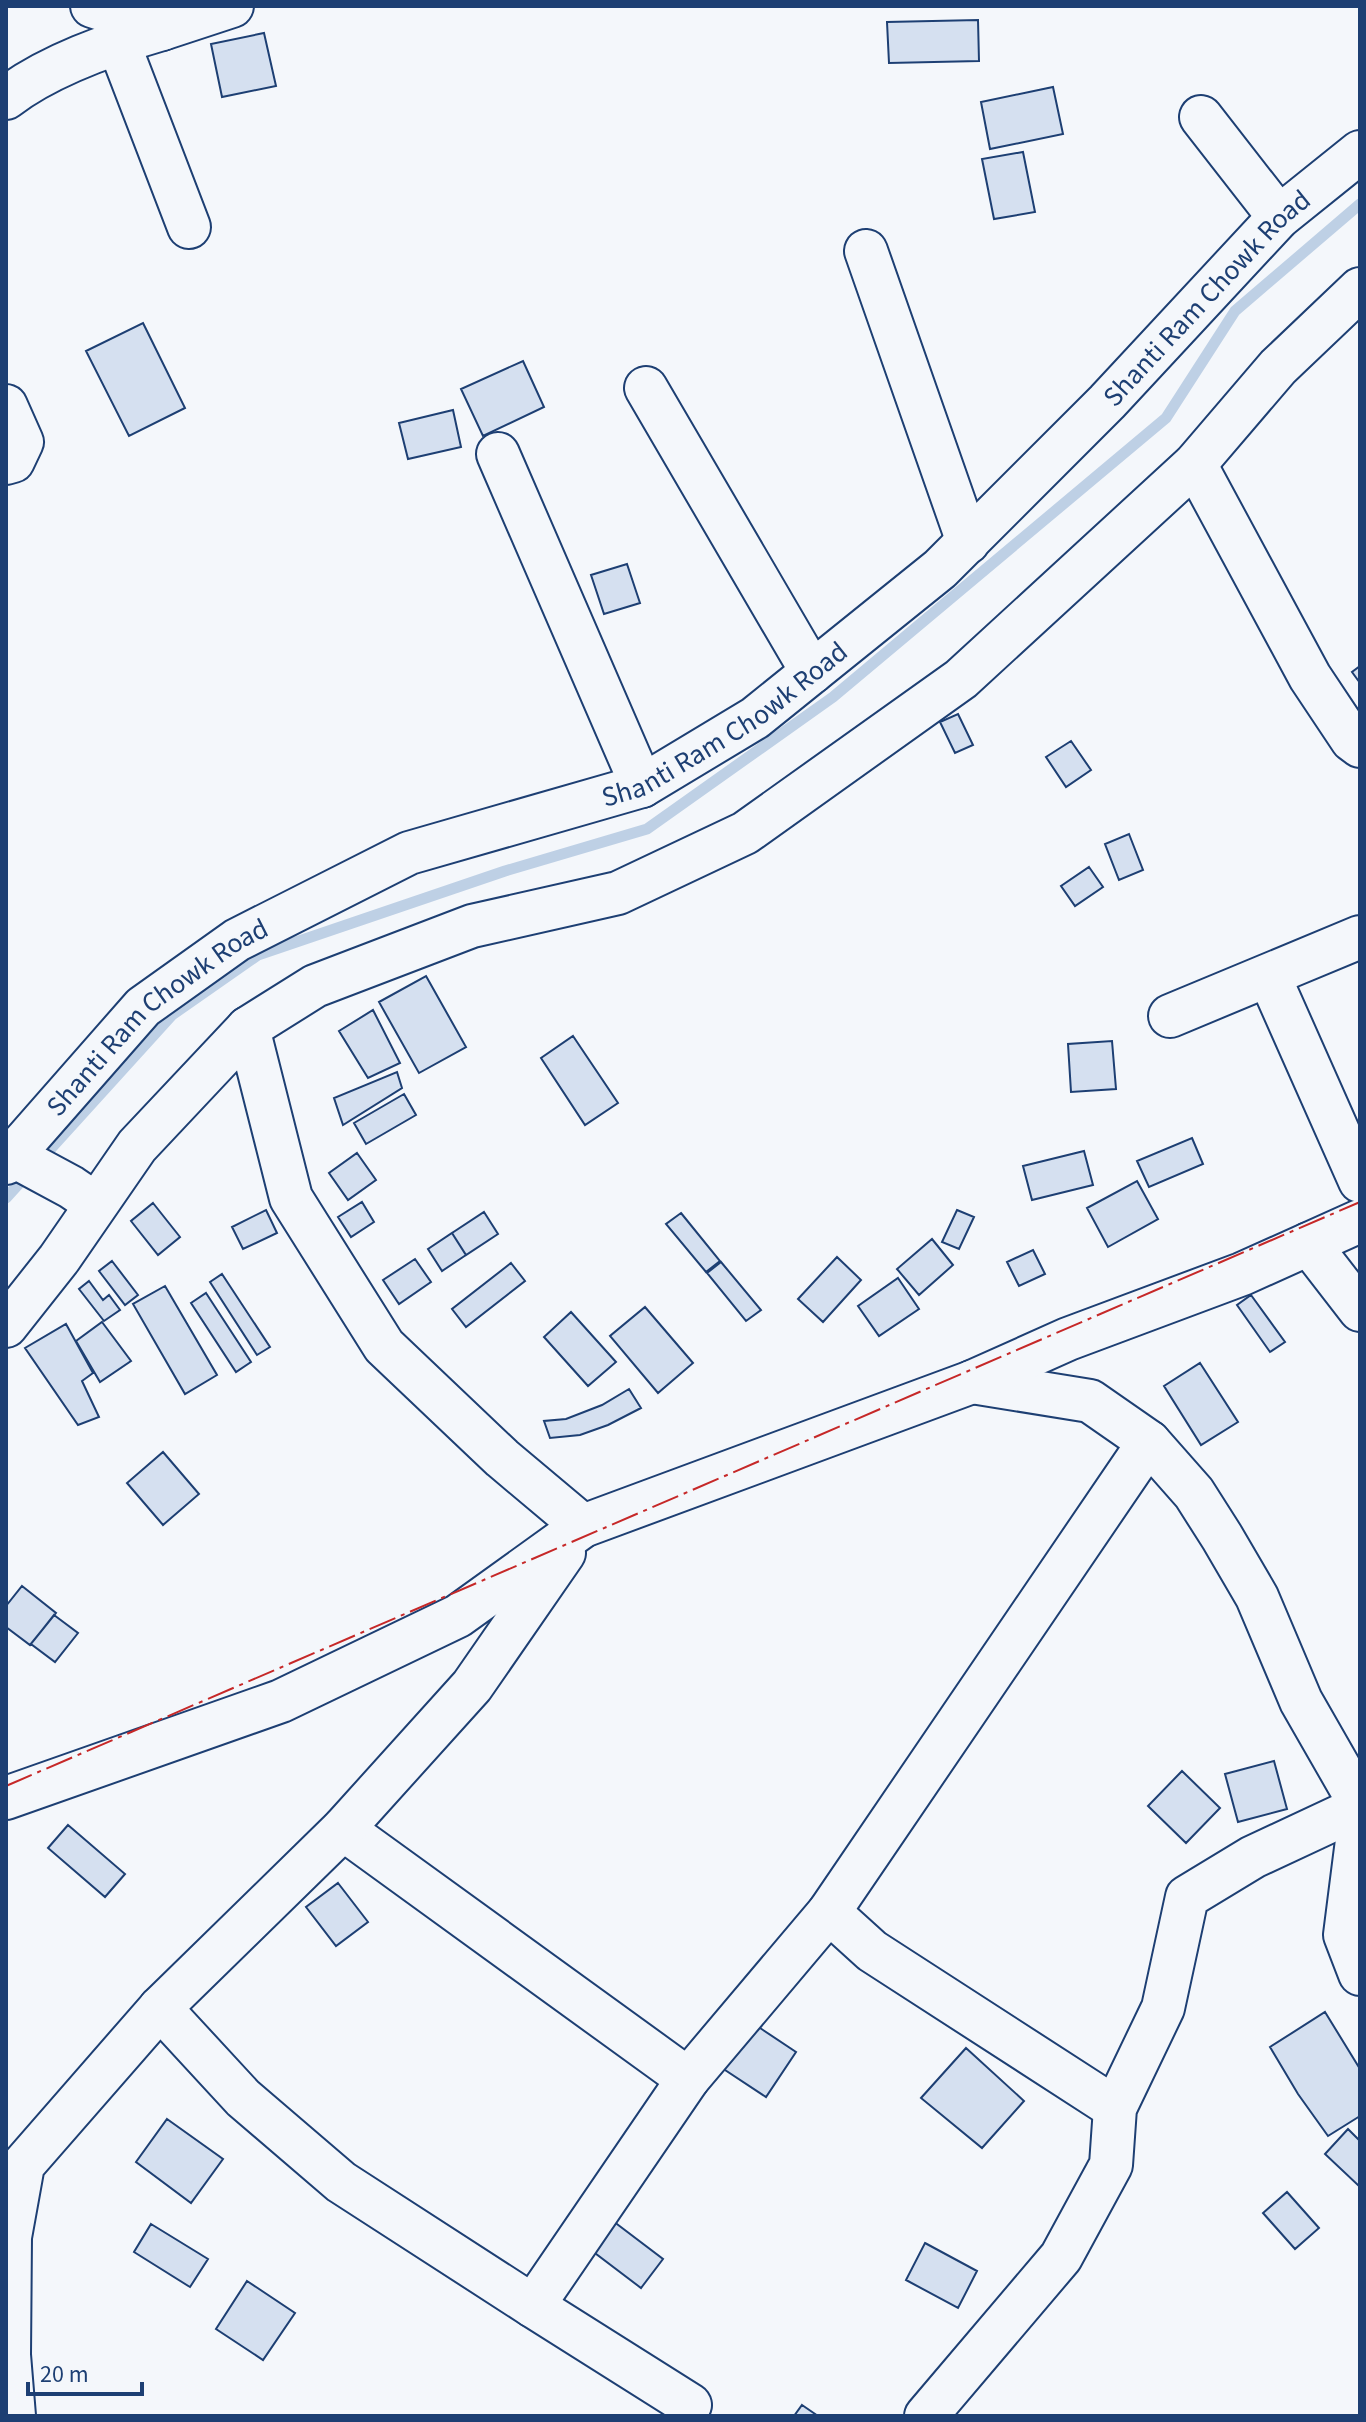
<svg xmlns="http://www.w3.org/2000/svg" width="1366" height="2422" font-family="'Source Sans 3',sans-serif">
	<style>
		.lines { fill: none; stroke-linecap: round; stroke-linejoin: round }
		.stream { stroke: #bed0e5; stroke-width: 11 }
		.building { fill: #d5e0f0; stroke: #1d3f73; stroke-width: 2 }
		.minor-casing { stroke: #1d3f73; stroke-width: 46 }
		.minor { stroke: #f4f7fb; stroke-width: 42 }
		.power { stroke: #c62828; stroke-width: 2; stroke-dasharray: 28 6 4 6; stroke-linecap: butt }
		.labels { text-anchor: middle; stroke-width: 6; stroke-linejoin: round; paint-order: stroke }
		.street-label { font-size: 28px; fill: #1d3f73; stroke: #f4f7fb }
	</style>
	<rect width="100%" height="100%" fill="#f4f7fb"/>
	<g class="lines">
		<!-- stream -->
		<path class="stream" d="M6 1198 172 1015 258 955 505 871 647 829 833 697 1166 418 1235 311 1360 204"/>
	</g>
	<!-- building -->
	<path class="building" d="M978 20 979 61 889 63 887 22Z
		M264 33 276 86 222 97 211 44Z
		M1053 87 1063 134 990 149 981 102Z
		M1023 152 1035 212 994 219 982 159Z
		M143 323 185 408 129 436 86 351Z
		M523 361 544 407 483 436 461 389Z
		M453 410 461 447 408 459 399 423Z
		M627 564 640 603 604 614 591 575Z
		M1360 666V683L1352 672Z
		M958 714 973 745 955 753 940 722Z
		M1071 741 1091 770 1066 787 1046 757Z
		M1129 834 1143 870 1119 880 1105 844Z
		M1089 867 1103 887 1075 906 1061 886Z
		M426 976 466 1047 419 1073 379 1002Z
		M373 1010 400 1063 368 1078 339 1031Z
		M573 1036 618 1103 585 1125 541 1058Z
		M1112 1041 1116 1089 1071 1092 1068 1044Z
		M397 1072 402 1088 343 1125 334 1098Z
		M404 1094 416 1115 366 1144 354 1123Z
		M1192 1138 1203 1164 1149 1187 1137 1161Z
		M1084 1151 1093 1185 1032 1200 1023 1166Z
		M357 1153 376 1180 348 1200 329 1173Z
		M1137 1181 1158 1219 1108 1247 1087 1208Z
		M362 1202 374 1222 351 1237 338 1217Z
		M153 1203 180 1237 158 1255 131 1221Z
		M266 1210 277 1233 243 1249 232 1227Z
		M957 1210 974 1217 959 1249 942 1242Z
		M484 1212 498 1234 466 1255 452 1233Z
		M681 1213 720 1261 706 1272 666 1224Z
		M452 1233 466 1255 442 1271 428 1249Z
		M932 1239 953 1265 919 1295 897 1269Z
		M1033 1250 1045 1274 1019 1286 1007 1262Z
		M837 1257 861 1280 823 1322 798 1299Z
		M415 1259 431 1282 399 1304 383 1280Z
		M112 1261 138 1295 125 1305 99 1271Z
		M721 1262 761 1310 746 1321 707 1273Z
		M511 1263 525 1281 466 1327 452 1309Z
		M222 1274 270 1347 257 1355 210 1282Z
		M898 1278 919 1309 879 1336 858 1306Z
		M89 1281 103 1300 109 1295 120 1310 104 1321 79 1289Z
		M165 1286 217 1375 185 1394 133 1304Z
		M206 1293 251 1362 236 1372 191 1303Z
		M1251 1295 1285 1342 1270 1352 1237 1305Z
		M645 1307 693 1363 658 1393 610 1336Z
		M571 1312 616 1362 588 1386 544 1337Z
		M102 1322 131 1361 100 1382 76 1341Z
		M66 1324 93 1373 82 1381 99 1417 78 1425 25 1348Z
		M1200 1363 1238 1422 1201 1445 1164 1386Z
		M629 1389 641 1408 608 1425 580 1435 550 1438 544 1421 566 1419 602 1405Z
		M163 1452 199 1494 163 1525 127 1483Z
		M22 1586 56 1613 30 1645 6 1627V1606Z
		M54 1615 78 1633 55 1662 31 1644Z
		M1274 1761 1287 1809 1238 1822 1225 1774Z
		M1182 1771 1220 1808 1186 1843 1148 1806Z
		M68 1825 125 1874 105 1897 48 1848Z
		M338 1883 368 1922 336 1946 306 1907Z
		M1325 2012 1360 2069V2116L1328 2136 1298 2094 1270 2047Z
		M751 2022 796 2052 766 2097 722 2068Z
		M966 2048 1024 2101 982 2148 921 2098Z
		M167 2119 223 2159 191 2203 136 2162Z
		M1348 2129 1360 2141V2187L1325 2154Z
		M1287 2192 1319 2228 1295 2249 1263 2213Z
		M609 2218 663 2259 641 2288 587 2247Z
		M151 2224 208 2259 190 2287 134 2252Z
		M925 2243 977 2271 958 2308 906 2280Z
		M247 2281 295 2313 263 2360 216 2329Z
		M802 2405 818 2416H794Z"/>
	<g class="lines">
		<defs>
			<g id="minor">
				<path d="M92 6 162 29 232 6"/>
				<path d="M118 42 189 227"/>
				<path d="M6 98C49 65 110 44 162 29"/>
				<path d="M1201 117 1279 217"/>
				<path d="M866 251 968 542"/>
				<path d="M646 388 812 672"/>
				<path d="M6 406 22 442 13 461 6 463"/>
				<path d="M498 454 642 786"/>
				<path d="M1195 464 1310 677 1352 740 1360 746"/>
				<path d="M1269 976 1360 1181"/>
				<path d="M1170 1016 1360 937"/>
				<path d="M248 1028 291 1198 384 1346 502 1458 583 1526"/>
				<path d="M6 1152 71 1187 96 1204"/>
				<path id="s1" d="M6 1163 143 1007 237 940 409 853 642 786 755 718 940 569 1107 402 1279 217 1360 152"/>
				<path d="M1309 1244 1360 1310"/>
				<path d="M6 1326 59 1259 137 1146 248 1028 315 986 472 926 618 893 745 833 961 679 1195 464 1278 367 1360 289"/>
				<path d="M972 1382 1090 1401 1149 1442 1194 1493 1222 1537 1257 1597 1301 1701 1360 1804"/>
				<path d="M6 1798 281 1701 458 1616 583 1526 972 1382 1068 1339 1242 1274 1360 1221"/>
				<path d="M1360 1817 1345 1935 1360 1974"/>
				<path d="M343 1829 688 2079"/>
				<path d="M829 1912 872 1951 1115 2108"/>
				<path d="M160 2008 243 2098 341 2182 533 2306 688 2079 829 1912 1149 1442"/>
				<path d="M533 2306 690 2405"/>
				<path d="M14 2416 9 2355 10 2237 23 2165 160 2008 343 1829 472 1686 564 1553"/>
				<path d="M926 2416 1061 2257 1111 2165 1115 2108 1163 2008 1187 1897 1253 1857 1360 1807"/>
			</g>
		</defs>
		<!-- minor casing -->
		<use href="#minor" class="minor-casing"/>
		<!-- minor -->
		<use href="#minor" class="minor"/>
		<!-- power -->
		<path class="power" d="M6 1786 1360 1202"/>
	</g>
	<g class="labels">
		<!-- street labels -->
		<g class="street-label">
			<text dy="10" stroke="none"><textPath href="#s1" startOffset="1508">Shanti Ram Chowk Road</textPath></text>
			<text dy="10" stroke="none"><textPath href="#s1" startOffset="860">Shanti Ram Chowk Road</textPath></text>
			<text dy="10" stroke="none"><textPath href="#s1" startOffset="212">Shanti Ram Chowk Road</textPath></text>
		</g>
	</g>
	<!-- border -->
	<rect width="1366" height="2422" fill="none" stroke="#1d3f73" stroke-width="16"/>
	<!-- scale -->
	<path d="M28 2382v12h114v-12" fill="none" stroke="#1d3f73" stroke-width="4"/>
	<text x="40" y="2382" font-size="24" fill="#1d3f73" stroke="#f4f7fb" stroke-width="6" paint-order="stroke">20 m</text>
</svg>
